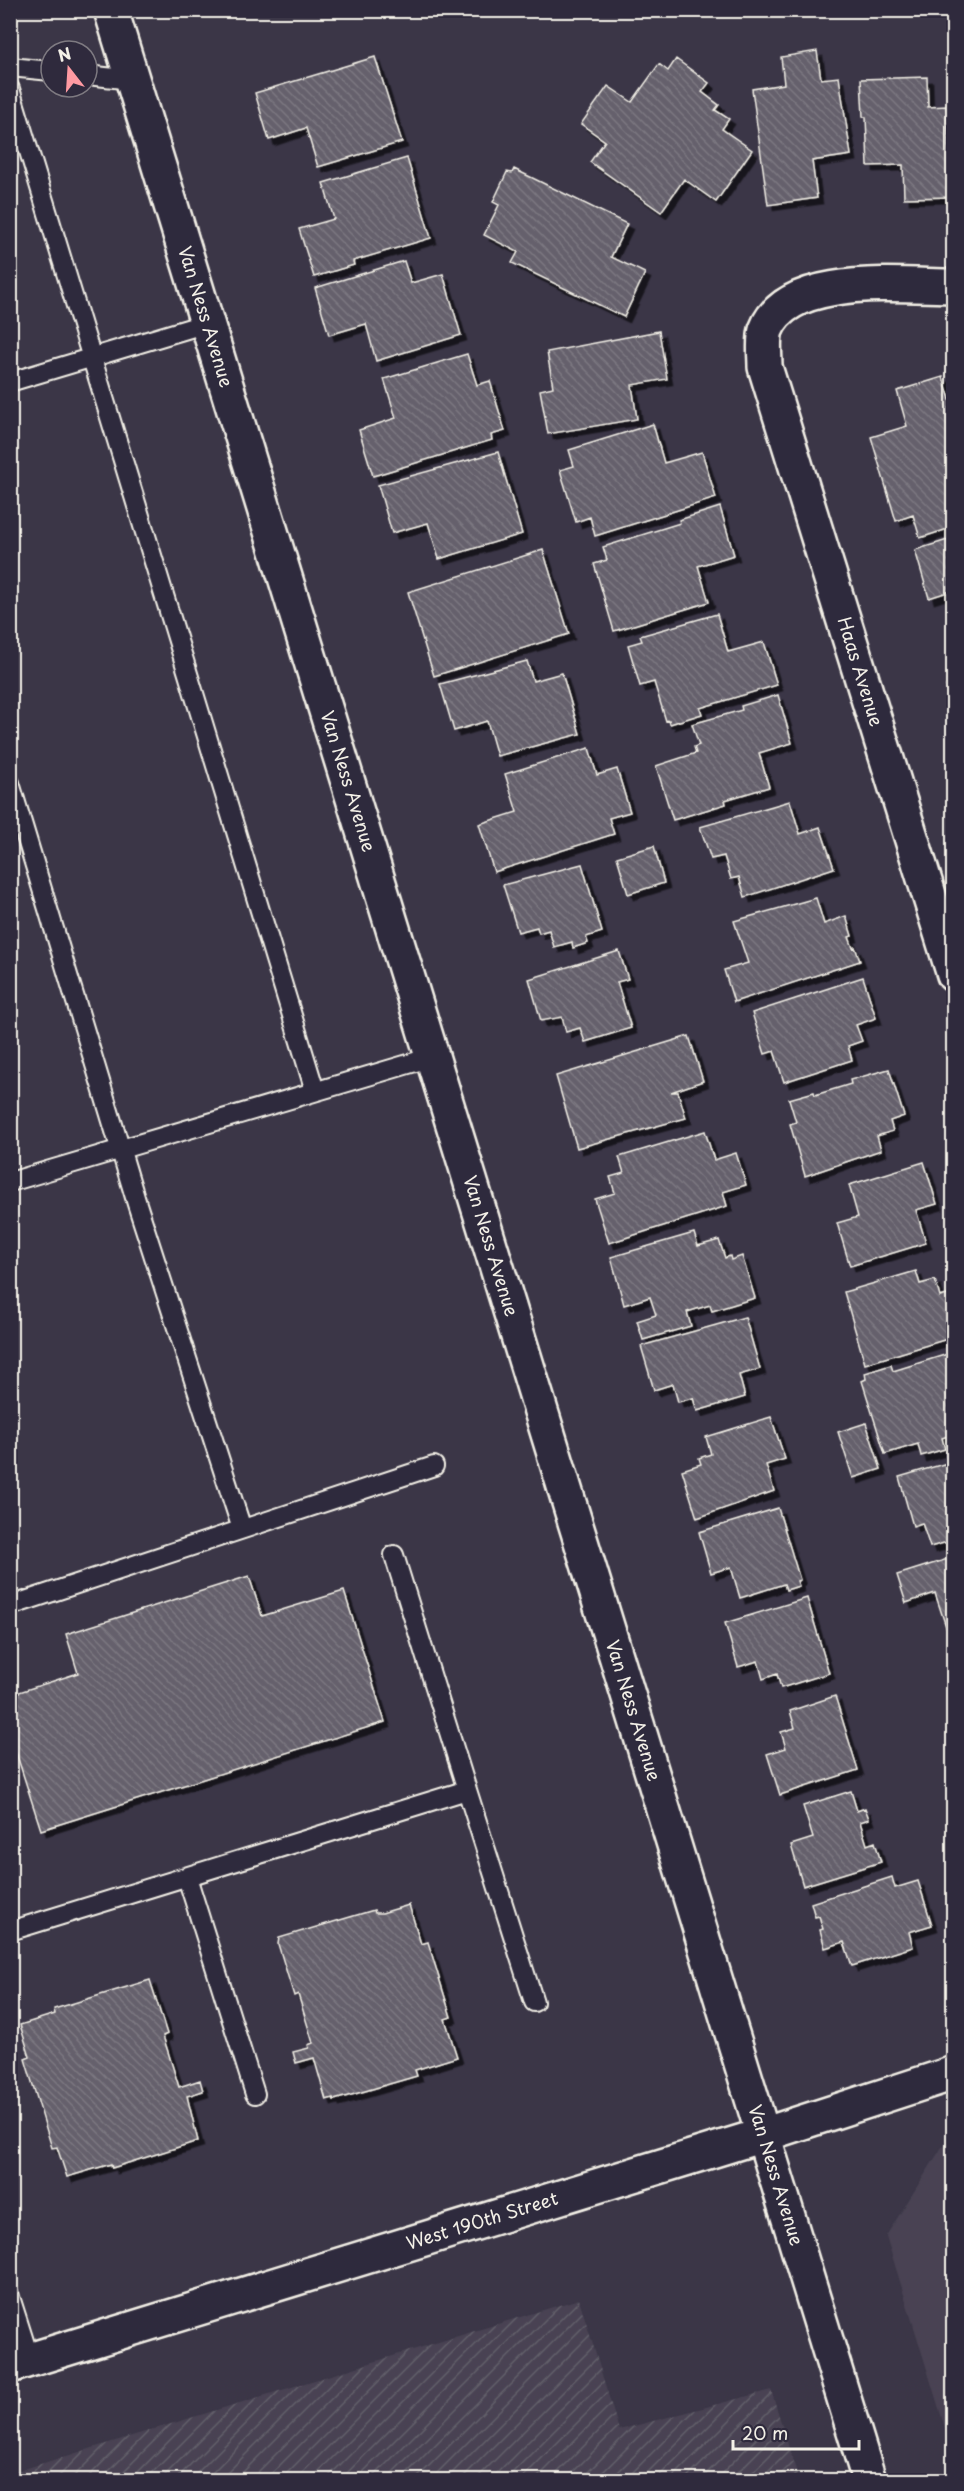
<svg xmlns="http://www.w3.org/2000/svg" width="964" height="2491" font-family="'Playpen Sans',sans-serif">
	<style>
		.built { fill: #484352 }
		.industrial { fill: url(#industrial-furrows) }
		.building { fill: url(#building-back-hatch); stroke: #f4f1e8; stroke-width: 1.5; filter: url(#shadow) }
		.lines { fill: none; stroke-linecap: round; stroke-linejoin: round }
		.service-casing { stroke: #f4f1e8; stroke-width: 22 }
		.minor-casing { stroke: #f4f1e8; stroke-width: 38 }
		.secondary-casing { stroke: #f4f1e8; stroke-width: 38 }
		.primary-casing { stroke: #f4f1e8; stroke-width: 38 }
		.service { stroke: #2f2a3d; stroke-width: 18 }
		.minor { stroke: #2f2a3d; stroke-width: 33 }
		.secondary { stroke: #2f2a3d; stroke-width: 33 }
		.primary { stroke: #2f2a3d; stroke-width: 33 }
		.labels { text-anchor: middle; stroke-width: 6; stroke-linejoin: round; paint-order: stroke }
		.street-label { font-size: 18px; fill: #f4f1e8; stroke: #2f2a3d }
	</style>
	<defs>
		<pattern id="industrial-furrows" width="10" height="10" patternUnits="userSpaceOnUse" patternTransform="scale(1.5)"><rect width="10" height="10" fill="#484352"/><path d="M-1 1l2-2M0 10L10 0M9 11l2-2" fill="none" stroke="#635f6b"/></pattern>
		<pattern id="building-back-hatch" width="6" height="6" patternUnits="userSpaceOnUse" patternTransform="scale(1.5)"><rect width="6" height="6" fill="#65616c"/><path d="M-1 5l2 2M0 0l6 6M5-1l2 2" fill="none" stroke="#7c7881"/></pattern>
		<filter id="shadow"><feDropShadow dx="5.5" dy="5.5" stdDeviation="0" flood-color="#0009"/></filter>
	</defs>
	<rect width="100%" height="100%" fill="#3b3647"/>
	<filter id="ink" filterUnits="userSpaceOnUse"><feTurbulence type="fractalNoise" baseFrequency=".0167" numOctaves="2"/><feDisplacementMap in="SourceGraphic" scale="12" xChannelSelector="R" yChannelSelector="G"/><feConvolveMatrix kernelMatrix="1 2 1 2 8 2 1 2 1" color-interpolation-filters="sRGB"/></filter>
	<g filter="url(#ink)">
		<!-- built -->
		<path class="built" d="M953 2144H954L953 2454 886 2236 942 2147Z"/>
		<!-- industrial -->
		<path class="industrial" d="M579 2299 619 2430 771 2390 799 2480H11V2473Z"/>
		<!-- building -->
		<path class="building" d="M817 51 821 79 839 77 851 155 812 161 817 198 768 205 752 89 784 84 781 57Z
			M375 57 402 142 318 167 306 128 269 140 255 93Z
			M676 59 709 83 702 92 719 105 715 110 729 119 722 129 752 150 716 202 684 179 661 212 590 162 605 141 581 124 608 86 632 102 659 64 668 71Z
			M927 77 928 107 947 106 949 160 954 159V197L904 198 903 165 868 166 866 117H863L861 79Z
			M407 158 431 238 353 261 354 265 314 277 299 229 334 219 323 183Z
			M514 169 627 224 611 257 645 273 624 317 512 263 518 252 484 235 499 205 493 202 507 172 512 173Z
			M404 261 411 283 443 274 461 335 376 361 366 324 329 335 315 288Z
			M659 331 667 379 632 385 637 419 548 434 540 390 553 387 547 352Z
			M467 354 477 385 490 381 505 431 491 435 492 440 373 476 359 430 396 418 384 379Z
			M943 377 954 412 951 417 954 424V527L920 538 913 515 896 521 871 437 907 426 897 391Z
			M653 424 664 463 702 452 716 498 595 536 590 517 576 522 560 470 574 466 569 450Z
			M498 452 522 534 439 559 428 523 392 533 378 485Z
			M720 507 734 555 698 566 709 602 614 631 594 564 607 560 603 547 680 523 679 520Z
			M954 538V590L929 598 915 550Z
			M543 550 569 634 434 676 408 592Z
			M717 614 728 652 764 642 777 685 700 708 702 714 670 724 669 720 666 721 654 682 640 686 628 645 642 641 640 636Z
			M527 661 533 681 562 673 580 734 497 756 487 721 454 731 440 684Z
			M954 683V710L946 686Z
			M778 695 792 743 759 753 769 787 725 800 726 804 673 820 656 766 696 753 694 747 699 745 692 724 742 710 741 706Z
			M589 748 597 775 617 769 630 812 609 818 614 834 494 872 479 824 517 812 505 774Z
			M790 801 800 834 820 827 834 868 745 897 739 877 731 879 724 856 711 859 700 827Z
			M654 846 664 883 628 894 617 857Z
			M582 864 602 932 586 937 588 943 573 948 572 942 554 947 549 930 539 933 537 927 518 932 503 885Z
			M816 898 824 924 846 916 852 936 849 937 853 948 855 947 860 961 734 1002 724 970 748 963 734 921Z
			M619 951 628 979 617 982 631 1028 585 1042 580 1028 566 1032 562 1017 541 1021 529 979Z
			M863 977 876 1018 856 1025 862 1041 848 1046 852 1060 784 1082 774 1051 765 1054 752 1013Z
			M689 1036 703 1081 671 1092H678L686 1118 577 1148 556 1076Z
			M889 1069 904 1116 890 1121 893 1131 877 1136 881 1150 805 1176 790 1124 796 1122 789 1099 814 1092 815 1095 851 1084 850 1080Z
			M705 1131 714 1160 736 1153 746 1185 723 1192 727 1206 609 1243 595 1199 615 1193 610 1177 624 1173 619 1157Z
			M924 1162 937 1204 916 1210 926 1243 850 1266 837 1223 858 1217 849 1185Z
			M694 1233 698 1246 719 1240 725 1258 730 1256 731 1260 742 1256 755 1298 712 1311 710 1305 687 1312 691 1326 643 1340 637 1321 656 1315 650 1297 624 1305 611 1257Z
			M916 1271 920 1284 935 1280 940 1297 954 1293V1337L865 1364 844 1292Z
			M745 1317 760 1369 739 1375 745 1397 697 1411 693 1398 678 1402 673 1384 654 1390 641 1346Z
			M954 1352V1434L942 1438 945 1449 921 1456 918 1444 885 1454 862 1381 866 1379 865 1373 891 1365 893 1371Z
			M771 1417 785 1459 766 1465 774 1491 697 1518 682 1470 701 1464 699 1458 711 1454 706 1437Z
			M866 1423 881 1469 853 1478 838 1432Z
			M954 1461V1540L930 1547 922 1523 913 1526 899 1477Z
			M778 1508 800 1580 797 1581 799 1586 786 1590 784 1584 740 1598 731 1567 711 1573 699 1532Z
			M954 1557V1635L949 1636 935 1593 906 1603 897 1575Z
			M249 1576 262 1616 344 1591 385 1722 41 1830 10 1734V1695L78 1673 66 1634Z
			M807 1598 829 1673 781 1688 777 1674 763 1679 758 1661 738 1667 725 1623Z
			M835 1696 858 1770 780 1795 767 1754 786 1748 781 1732 795 1728 790 1711Z
			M851 1791 857 1811 865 1808 869 1819 860 1822 867 1845 875 1842 881 1862 803 1886 791 1845 813 1838 803 1806Z
			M892 1877 895 1888 918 1881 932 1925 909 1932 913 1947 852 1966 844 1942 825 1948 820 1930 823 1929 819 1916 815 1917 811 1903Z
			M409 1905 421 1944 428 1942 451 2017 445 2019 457 2057 415 2070 417 2076 334 2100 333 2098 326 2100 314 2058 296 2063 293 2052 309 2048 308 2045 313 2043 298 1994 294 1996 278 1944 279 1938 374 1910 375 1913H382Z
			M150 1980 167 2034 163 2036 179 2087 200 2080 203 2091 187 2096 198 2141 112 2168 111 2164 67 2177 57 2147 52 2148 25 2059 30 2057 20 2025 55 2014 54 2009Z"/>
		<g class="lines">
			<defs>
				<path id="service" d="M10 67 51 71
					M87 75 132 80
					M10 89 315 1091
					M10 382 207 323
					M10 783 137 1204 242 1529
					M10 1182 432 1057
					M10 1606 434 1466
					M467 1790 534 2002
					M187 1877 255 2094
					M10 1931 467 1790 394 1555
					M10 2297 30 2360"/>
				<g id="minor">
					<path id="s1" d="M954 286C903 286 788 272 766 330 763 340 765 356 765 367L954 975"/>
				</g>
				<g id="secondary">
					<path id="s2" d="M111 10 869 2480"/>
				</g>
				<g id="primary">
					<path id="s3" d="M10 2366 763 2135 954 2073"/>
				</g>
			</defs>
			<!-- service casing -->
			<use href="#service" class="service-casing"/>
			<!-- minor casing -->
			<use href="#minor" class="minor-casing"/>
			<!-- secondary casing -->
			<use href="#secondary" class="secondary-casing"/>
			<!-- primary casing -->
			<use href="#primary" class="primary-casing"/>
			<!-- service -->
			<use href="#service" class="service"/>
			<!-- minor -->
			<use href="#minor" class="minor"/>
			<!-- secondary -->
			<use href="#secondary" class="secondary"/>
			<!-- primary -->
			<use href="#primary" class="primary"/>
		</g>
	</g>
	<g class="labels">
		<!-- street labels -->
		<g class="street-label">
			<text dy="6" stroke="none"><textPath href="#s2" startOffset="321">Van Ness Avenue</textPath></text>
			<text dy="6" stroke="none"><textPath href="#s1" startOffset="560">Haas Avenue</textPath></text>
			<text dy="6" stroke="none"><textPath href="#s2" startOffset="807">Van Ness Avenue</textPath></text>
			<text dy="6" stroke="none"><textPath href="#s2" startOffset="1293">Van Ness Avenue</textPath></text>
			<text dy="6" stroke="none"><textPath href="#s2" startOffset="1779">Van Ness Avenue</textPath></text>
			<text dy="6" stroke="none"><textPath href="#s2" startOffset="2265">Van Ness Avenue</textPath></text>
			<text dy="6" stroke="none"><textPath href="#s3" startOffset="494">West 190th Street</textPath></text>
		</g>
	</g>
	<!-- margin -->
	<rect width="964" height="2491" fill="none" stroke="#2f2a3d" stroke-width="36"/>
	<rect x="18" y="18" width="928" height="2455" fill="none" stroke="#f4f1e8" stroke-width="2" filter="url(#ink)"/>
	<!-- north arrow -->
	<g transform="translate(69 69) rotate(343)"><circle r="28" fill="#2f2a3d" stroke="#7e7a81" stroke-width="1.5"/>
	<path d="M0-4.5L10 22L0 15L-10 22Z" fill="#ff9aa2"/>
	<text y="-9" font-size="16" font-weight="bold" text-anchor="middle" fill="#f4f1e8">N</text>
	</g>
	<!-- scale -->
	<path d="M733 2440v9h126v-9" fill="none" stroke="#f4f1e8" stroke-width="3"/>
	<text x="742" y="2440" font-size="18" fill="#f4f1e8" stroke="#2f2a3d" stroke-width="4.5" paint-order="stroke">20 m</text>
</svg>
